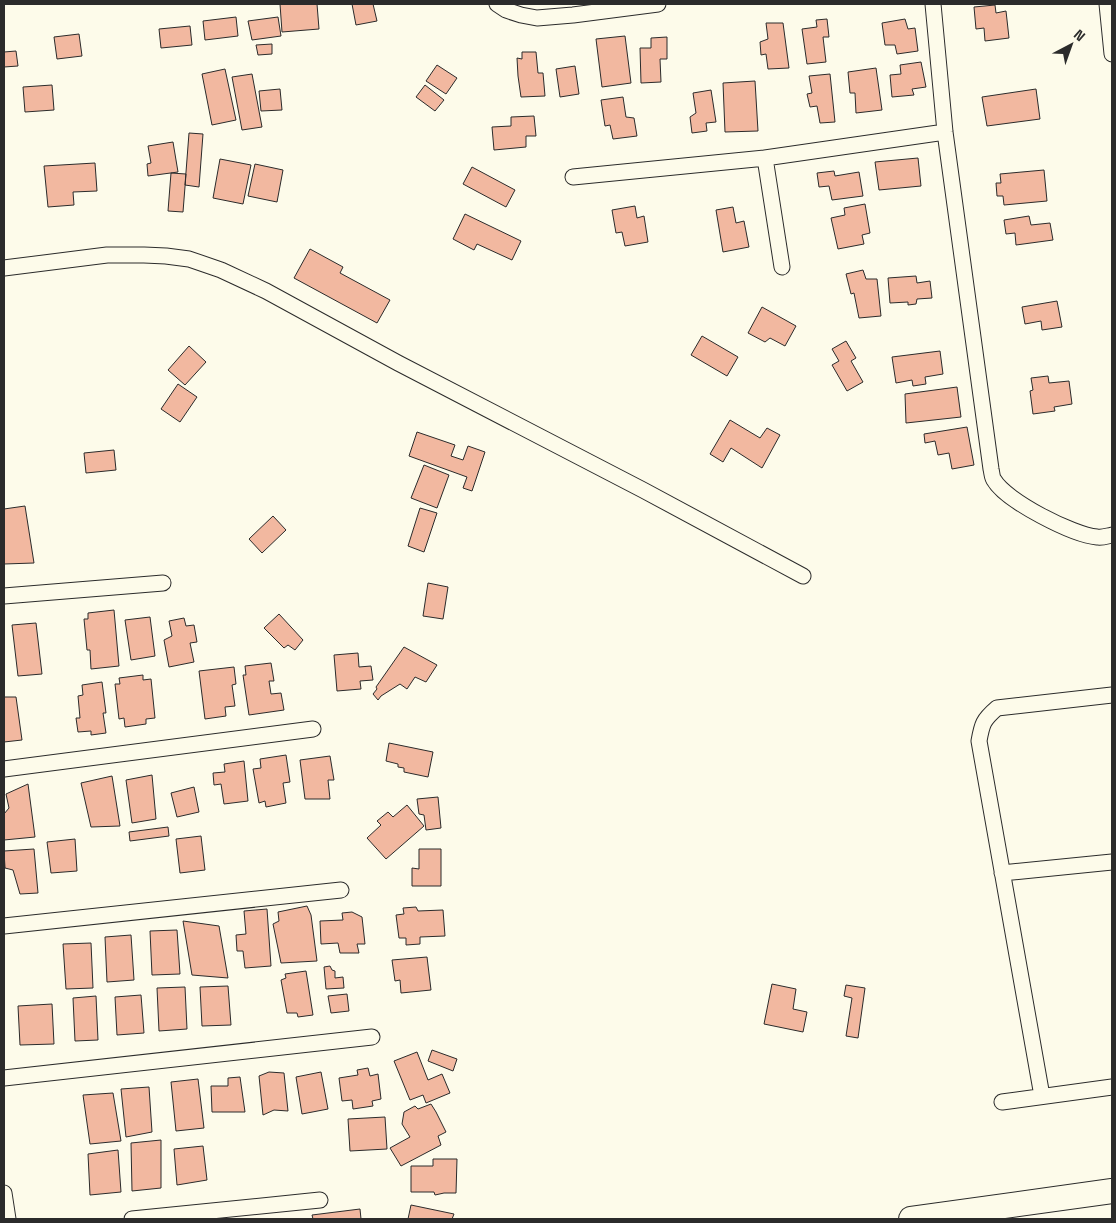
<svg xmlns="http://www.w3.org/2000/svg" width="1116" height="1223" font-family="'Space Grotesk',sans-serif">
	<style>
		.building { fill: #f2b8a0; stroke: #2b2b2b }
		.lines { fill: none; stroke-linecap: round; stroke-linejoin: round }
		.minor-casing { stroke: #2b2b2b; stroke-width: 17 }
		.primary-casing { stroke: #2b2b2b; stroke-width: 26 }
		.minor { stroke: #fdfbea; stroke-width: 15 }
		.primary { stroke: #fdfbea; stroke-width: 24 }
	</style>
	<rect width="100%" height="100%" fill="#fdfbea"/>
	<!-- building -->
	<path class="building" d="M280 4H317L319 29 282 32Z
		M352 4H373L377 21 356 25Z
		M995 5 996 13 1006 11 1009 38 985 41 984 28 976 29 974 7Z
		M236 17 238 36 205 40 203 21Z
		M278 17 281 36 252 40 248 21Z
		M827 19 829 37H823L826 62 807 64 802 29 817 27 816 20Z
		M905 19 908 29 915 28 918 51 897 54 895 45H885L882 23Z
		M766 23H783L789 68 768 69 766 54 761 55 760 42 768 39Z
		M190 26 192 45 161 48 159 29Z
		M79 34 82 56 57 59 54 37Z
		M625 36 631 83 602 87 596 39Z
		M667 37V59H660L661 82 641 83 640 48H651V38Z
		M272 44V54L258 55 256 45Z
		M16 51 18 66 4 67V52Z
		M522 52H536L538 73H543L545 96 521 97 518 76 517 58 522 59Z
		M921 62 926 87 912 89 914 95 892 97 890 75 901 74 900 65Z
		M437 65 457 78 446 94 426 81Z
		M575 66 579 94 560 97 556 69Z
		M876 68 882 110 856 113 855 93H850L848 72Z
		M225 69 236 120 212 125 202 74Z
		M252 74 262 127 242 130 232 77Z
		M830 74 835 122 820 123 817 106 810 107 807 94 812 93 809 76Z
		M755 81 758 131 725 132 723 83Z
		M52 85 54 110 25 112 23 87Z
		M425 85 444 100 435 111 416 97Z
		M280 89 282 110 261 111 259 91Z
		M1036 89 1040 119 987 126 982 97Z
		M711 90 716 122 706 123 707 131 692 133 690 117 696 113 693 93Z
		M623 97 626 117 634 118 637 136 613 139 610 125 605 126 601 100Z
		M534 116 536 136H526V147L494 150 492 127 511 126V117Z
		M189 133 203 134 199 187 185 185Z
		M173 142 178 172 148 176 147 164 151 163 148 146Z
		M918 158 921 186 879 190 875 162Z
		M220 159 251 165 243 204 213 198Z
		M95 163 97 191 73 192 74 205 48 207 44 166Z
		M255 164 283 170 277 202 248 196Z
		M472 167 515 190 506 207 463 184Z
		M1044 170 1047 201 1004 205 1003 196H997L996 183H1001L1000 174Z
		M834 171 835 176 859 172 863 196 832 200 829 186 819 187 817 173Z
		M171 173 186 174 183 212 168 211Z
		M865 204 870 233 862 235 864 244 838 249 831 218 845 215 844 208Z
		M635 206 637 218 644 216 648 242 625 246 622 232 616 233 612 210Z
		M733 207 736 223 744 221 749 247 723 252 716 210Z
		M465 214 521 241 512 260 477 244 474 250 453 239Z
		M1029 216 1031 225 1050 223 1053 240 1016 245 1015 233 1006 234 1004 220Z
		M310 249 343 267 340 273 390 300 377 323 294 278Z
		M863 270 866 279H877L881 316 859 318 854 293 851 294 846 274Z
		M916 276 917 283 930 281 932 298 917 299 916 304 908 305V302L890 303 888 278Z
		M1057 301 1062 327 1042 330 1041 321 1025 324 1022 307Z
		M762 307 796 326 785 346 770 338 765 342 748 333Z
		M702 336 738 357 727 376 691 355Z
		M846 341 856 358 851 361 863 382 847 391 832 365 839 361 832 349Z
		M189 346 206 362 185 385 168 370Z
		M940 351 943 374 925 377 926 384 913 386 912 380 896 383 892 357Z
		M1048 376 1049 383 1069 381 1072 404 1054 407 1055 411 1033 414 1030 391 1033 390 1031 378Z
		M178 384 197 397 180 422 161 409Z
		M957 387 961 417 906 423 905 394Z
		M730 420 760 438 767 428 780 435 762 468 731 448 723 462 710 454Z
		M967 427 974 465 952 469 949 453 938 455 935 441 925 443 924 434Z
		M417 432 455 445 451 456 463 460 468 446 485 452 472 491 463 488 467 477 409 456Z
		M114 450 116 470 86 473 84 453Z
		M424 465 449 475 437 508 411 498Z
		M25 506 34 563 4 564V509Z
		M420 508 437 513 424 552 408 546Z
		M273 516 286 530 262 553 249 539Z
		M428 583 448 587 443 619 423 616Z
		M114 610 119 666 91 669 90 650H87L84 619H88V613Z
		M279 614 303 640 295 650 288 645 284 648 264 628Z
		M150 617 155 656 131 660 125 620Z
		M184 618 186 626 194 625 197 642 190 643 194 662 169 667 164 640 172 636 169 621Z
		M36 623 42 674 18 676 12 625Z
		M404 647 437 665 426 682 415 677 407 689 400 684 381 696 378 700 373 694 377 689 376 687Z
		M358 653 359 667 371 666 373 680 360 681 361 689 337 691 334 655Z
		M271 663 274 681H269L271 694 281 693 284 710 249 715 243 675H246L245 666Z
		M234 667 236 684 232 685 235 706 225 707 226 716 205 719 199 671Z
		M143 675V680L151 679 155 718 146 719V724L125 727 124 718 119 719 115 684H120L119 678Z
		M102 682 106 713H103L106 733 91 735V731L78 732 76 718H80L78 696 83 695 82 685Z
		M4 697H16L22 740 4 742Z
		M389 743 433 752 428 777 404 772V768L398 767V764L386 761Z
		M286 755 290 782 283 783 286 803 266 807 265 801 259 803 253 769 261 768 260 759Z
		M330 756 334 780H328L330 799H305L300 760Z
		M244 761 248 801 224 804 221 784 214 785 213 773 225 772 224 764Z
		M152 775 156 819 132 823 126 780Z
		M112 776 120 826 91 827 81 783Z
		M28 784 35 837 4 840V814L9 808 6 794Z
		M194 787 199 812 177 817 171 793Z
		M438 797 441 828 426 830 424 815 419 814 417 799Z
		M407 805 424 826 386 859 367 838 381 825 377 821 388 812 393 817Z
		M168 827 169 836 130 841 129 832Z
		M201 836 205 870 180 873 176 839Z
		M75 839 77 871 51 873 47 842Z
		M34 849 38 893 20 894 13 870 5 868 4 851Z
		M419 849H441V886H412V868L419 869Z
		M307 906 311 915 317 961 281 963 273 924 279 921 278 912Z
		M416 907 418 911 443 910 445 936 420 937V944L406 945V938H399L396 915 404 914 403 908Z
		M267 909 271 966 245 968 243 951H237L236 935 246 934 244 911Z
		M352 912 362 917 365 944H357L359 953H340L338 943 321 944 320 921 343 920 342 913Z
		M183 921 219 926 228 978 192 975Z
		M177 930 180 974 152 975 150 931Z
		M131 935 134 980 107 982 105 937Z
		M91 943 93 988 66 989 63 944Z
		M427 957 431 990 401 993 400 980 395 981 392 960Z
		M330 966 332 970 335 971V978L343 977 344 988 326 989 324 967Z
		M306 971 313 1015 298 1017 297 1013H287L281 980 286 978 285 974Z
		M772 984 796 989 793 1009 807 1012 803 1032 764 1024Z
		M846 985 865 988 858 1038 846 1036 852 998 844 996Z
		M228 986 231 1025 202 1026 200 987Z
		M185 987 187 1029 159 1031 157 988Z
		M347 994 349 1011 331 1013 328 996Z
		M141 995 144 1033 117 1035 115 997Z
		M96 996 98 1040 75 1041 73 998Z
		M52 1004 54 1044 20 1045 18 1006Z
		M432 1050 457 1059 453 1071 428 1061Z
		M417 1052 428 1080 442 1074 450 1093 426 1103 423 1095 410 1100 394 1061Z
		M368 1068 370 1076 378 1074 381 1099 372 1101 373 1106 353 1109 352 1100 342 1101 339 1078 358 1075 357 1070Z
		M269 1072 284 1073 288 1111 274 1110 263 1115 259 1076Z
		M321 1072 328 1109 302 1114 296 1077Z
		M240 1077 245 1112H212L211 1086H228V1078Z
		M198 1079 204 1128 176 1131 171 1082Z
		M149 1087 152 1132 126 1137 121 1089Z
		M113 1093 121 1141 90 1144 83 1095Z
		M431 1104 436 1112 446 1132 438 1136 441 1145 401 1166 390 1148 410 1137 402 1124 404 1112 415 1106 418 1109Z
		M385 1117 387 1149 350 1151 348 1119Z
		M161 1140V1188L132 1191 131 1143Z
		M203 1146 207 1180 177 1185 174 1149Z
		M118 1150 121 1192 90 1195 88 1154Z
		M433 1159H457L456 1193H444L435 1195 434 1192H411V1166H433Z
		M411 1205 454 1214 452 1219H408Z
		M360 1209 361 1219H313L312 1215Z"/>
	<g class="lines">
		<defs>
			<path id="minor" d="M497 4 506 10 521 15 537 18 573 15 658 4
				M933 4 945 132 991 469C992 473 992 478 994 480 1006 501 1073 535 1097 537 1102 538 1107 536 1112 535
				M1107 4 1112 54
				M765 158 782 267
				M573 177 765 158 945 132
				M4 268 107 255H144L166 256 189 259 221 270 266 291 398 363 643 490 803 576
				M4 596 163 583
				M4 769 313 729
				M1002 873 1112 862
				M4 926 341 890
				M4 1078 372 1037
				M1042 1096 979 741C982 724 983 720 997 708L1112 695
				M1002 1102 1112 1087
				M4 1193 8 1219
				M132 1219 320 1200"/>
			<path id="primary" d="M911 1219 1112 1191"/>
		</defs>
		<!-- minor casing -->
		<use href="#minor" class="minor-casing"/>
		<!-- primary casing -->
		<use href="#primary" class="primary-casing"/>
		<!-- minor -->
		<use href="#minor" class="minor"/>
		<!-- primary -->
		<use href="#primary" class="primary"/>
	</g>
	<!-- border -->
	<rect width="1116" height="1223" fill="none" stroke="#2b2b2b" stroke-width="10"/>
	<!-- north arrow -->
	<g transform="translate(1071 45) rotate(41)" stroke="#fdfbea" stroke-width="4" paint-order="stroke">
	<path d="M0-4L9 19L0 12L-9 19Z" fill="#2b2b2b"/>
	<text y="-8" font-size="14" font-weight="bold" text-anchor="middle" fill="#2b2b2b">N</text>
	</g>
</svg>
